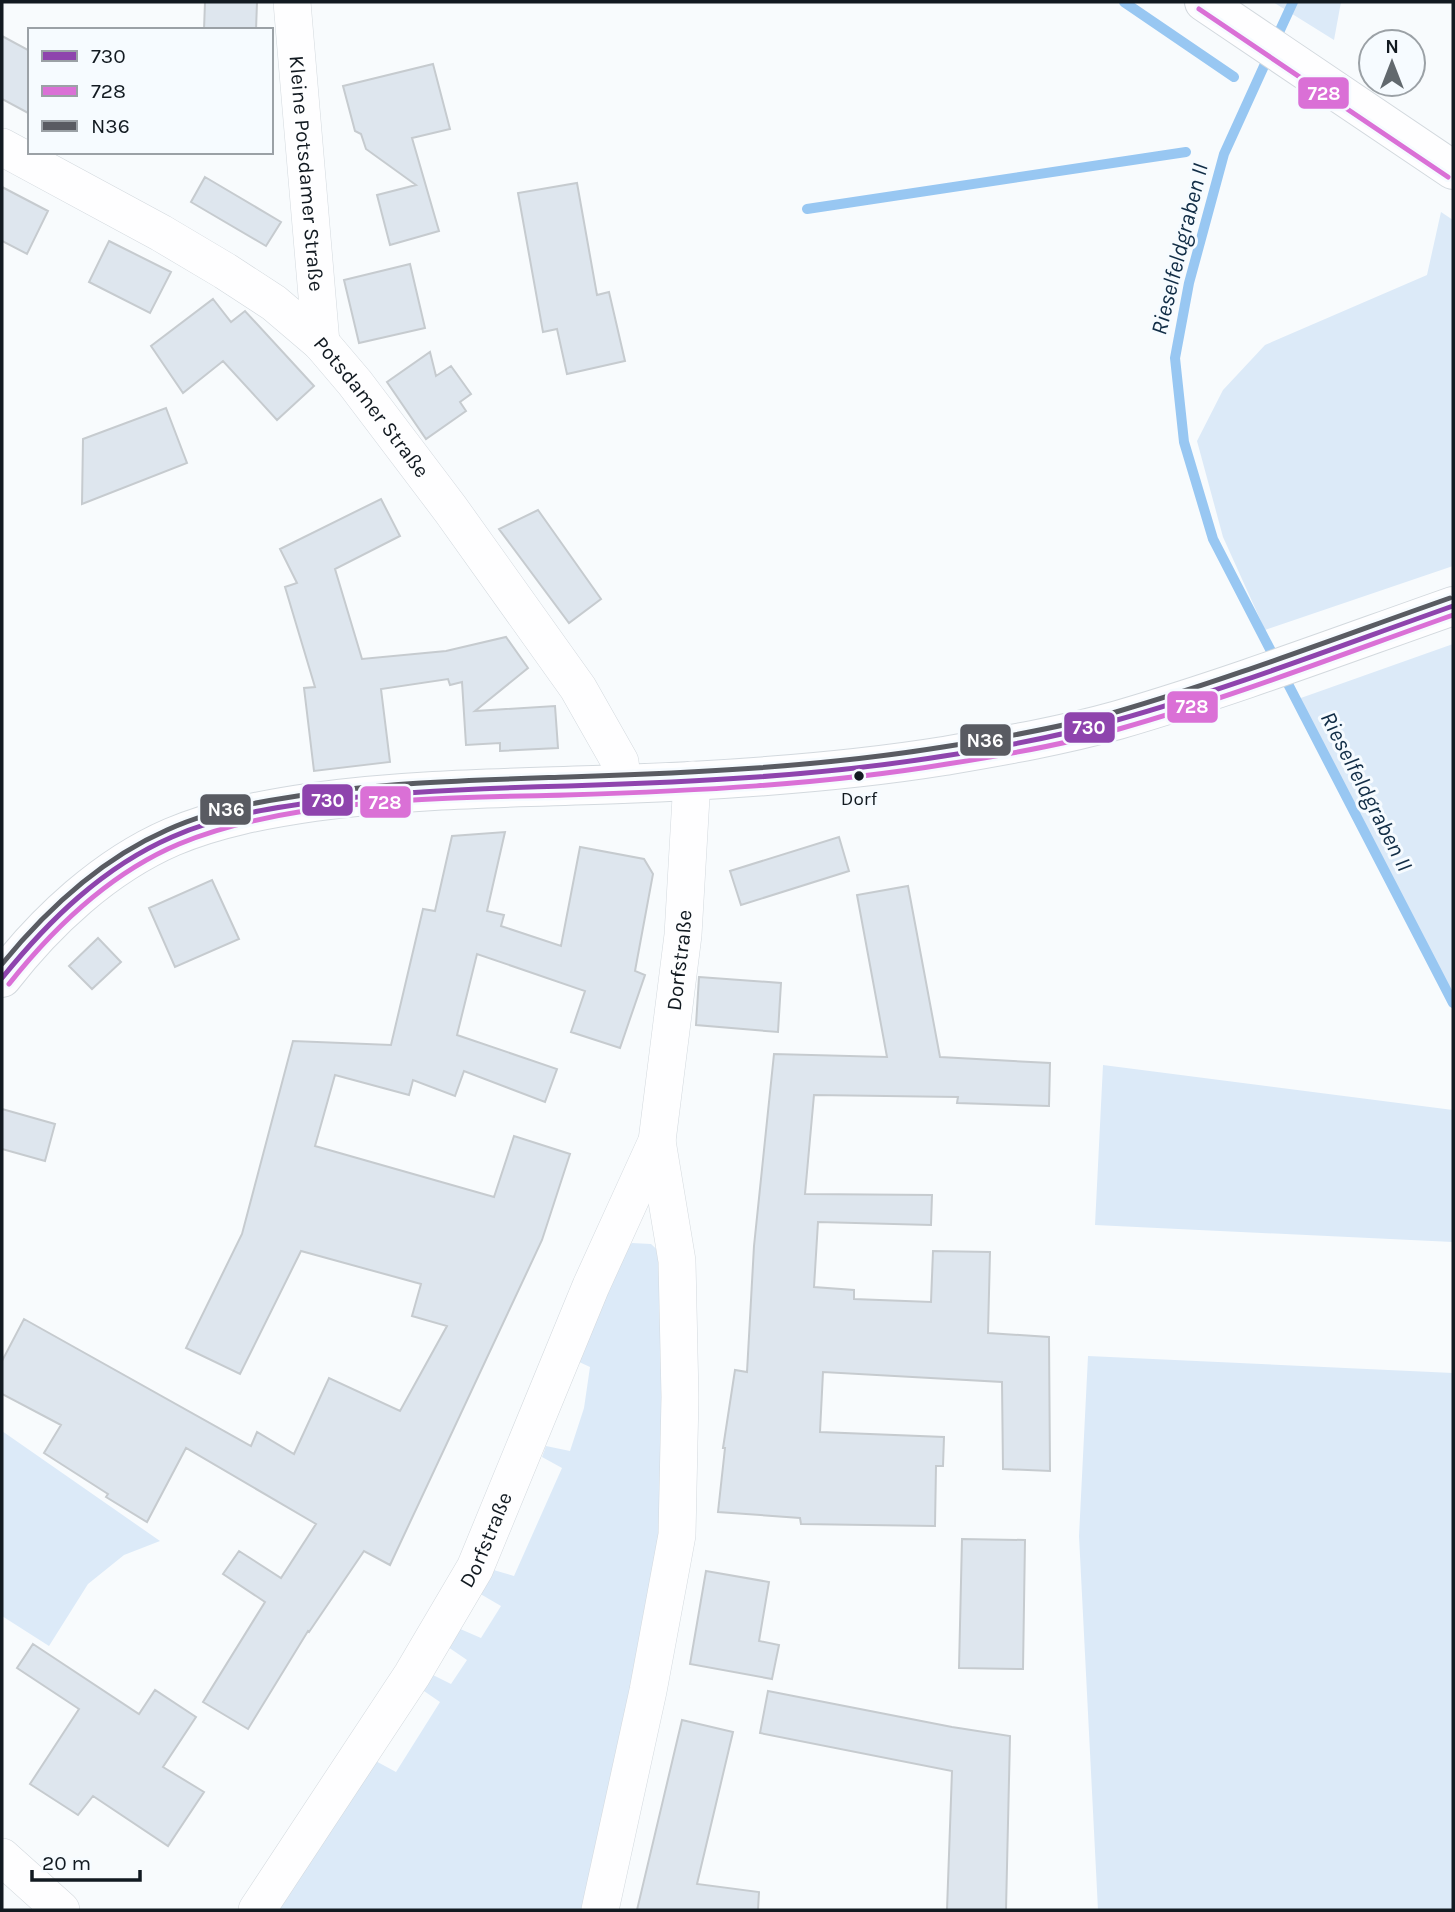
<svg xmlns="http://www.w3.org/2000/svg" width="1455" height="1912" font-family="Karla,sans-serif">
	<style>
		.green { fill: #dceaf8 }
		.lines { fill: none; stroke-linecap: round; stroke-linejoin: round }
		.stream { stroke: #98c7f2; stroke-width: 10 }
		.building { fill: #dee6ee; stroke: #c6cbcf; stroke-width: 2 }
		.street-casing { stroke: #d3d9de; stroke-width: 38 }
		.secondary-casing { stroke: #d3d9de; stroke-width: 40 }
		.street { stroke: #fefeff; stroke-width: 37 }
		.secondary { stroke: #fefeff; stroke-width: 38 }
		.bus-1-casing { stroke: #f6fbff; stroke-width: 10 }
		.bus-2-casing { stroke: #f6fbff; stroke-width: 10 }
		.bus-3-casing { stroke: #f6fbff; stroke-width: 10 }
		.bus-1 { stroke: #8e44ad; stroke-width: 5 }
		.bus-2 { stroke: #da70d6; stroke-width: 5 }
		.bus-3 { stroke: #595b62; stroke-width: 5 }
		.bus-dot { fill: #121a21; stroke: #f6fbff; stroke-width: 2.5 }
		.labels { text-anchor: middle; stroke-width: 6; stroke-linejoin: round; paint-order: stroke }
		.bus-label { font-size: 19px; fill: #121a21; stroke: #f6fbff }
		.street-label { font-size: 21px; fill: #121a21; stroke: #f6fbff }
		.water-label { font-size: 23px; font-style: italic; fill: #112d46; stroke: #f6fbff }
		.line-badge { stroke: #f6fbff; stroke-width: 2.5 }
		.badge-label { font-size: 19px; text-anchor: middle; font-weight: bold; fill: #fff }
	</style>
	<rect width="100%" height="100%" fill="#f8fbfd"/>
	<!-- green -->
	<path class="green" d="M1273 2H1341L1334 40Z
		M1441 212 1453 220V566L1265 630 1223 537 1197 441 1223 390 1265 345 1427 275Z
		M1453 644V1001L1298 699Z
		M1103 1065 1453 1110V1242L1095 1225Z
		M632 1243 651 1244 667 1259 663 1532 584 1910H269L372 1759 396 1772 440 1702 421 1689 431 1674 451 1684 467 1660 448 1647 458 1628 481 1638 501 1606 477 1592 490 1569 514 1576 562 1468 542 1457 546 1446 570 1451 584 1408 590 1367 577 1361 617 1256Z
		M1088 1356 1453 1373V1910H1098L1079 1536Z
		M2 1431 160 1541 124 1555 88 1584 49 1646 2 1616Z"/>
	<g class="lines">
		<!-- stream -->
		<path class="stream" d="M1124 2 1234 77
			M1275 41 1293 2
			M1269 55 1224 154 1189 283 1175 358 1184 442 1213 539 1453 1003
			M807 209 1186 152"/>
	</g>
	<!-- building -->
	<path class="building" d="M205 2H257L256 30H204Z
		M2 36 30 51V114L2 99Z
		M433 64 450 129 412 138 439 231 390 245 377 195 416 185 366 149 361 134 355 131 343 86Z
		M205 177 281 222 266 246 191 202Z
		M577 183 597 295 609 292 625 361 567 374 557 329 543 332 518 193Z
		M2 187 48 211 27 254 2 241Z
		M109 241 171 272 150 313 89 282Z
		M410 264 425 328 359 343 344 280Z
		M213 299 231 322 245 311 314 386 277 420 223 361 183 393 151 346Z
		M430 352 436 376 451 366 471 394 460 402 466 411 426 439 387 382Z
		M166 408 187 463 82 504 83 439Z
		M381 499 400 536 335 569 362 659 446 651 506 637 528 668 475 711 555 706 558 748 500 751V743L466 745 462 682 450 685 448 679 381 689 390 762 314 771 304 688 315 687 285 587 297 583 280 549Z
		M538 510 601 599 569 623 499 529Z
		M505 832 487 911 504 915 501 926 561 946 580 847 644 859 653 874 635 971 645 975 620 1048 571 1032 585 991 477 954 457 1035 557 1069 545 1102 464 1071 455 1096 413 1080 409 1095 335 1075 315 1146 494 1197 514 1136 570 1154 542 1240 390 1565 364 1551 309 1632 308 1631 248 1729 203 1702 265 1602 223 1574 239 1551 281 1578 316 1524 186 1448 147 1522 106 1497 108 1494 44 1453 61 1425 2 1394V1361L24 1319 251 1446 257 1432 294 1454 329 1378 400 1411 447 1326 412 1316 421 1284 301 1251 240 1374 186 1348 242 1234 293 1041 391 1045 423 909 435 911 452 836Z
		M839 837 849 871 741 905 730 871Z
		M212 880 239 939 175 967 149 908Z
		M908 886 940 1057 1050 1063 1049 1106 957 1103 958 1097 814 1095 805 1194 932 1195 931 1225 818 1222 814 1287 854 1290V1299L931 1302 933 1251 990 1252 988 1333 1049 1337 1050 1471 1003 1469 1002 1382 823 1372 820 1432 944 1437 943 1466H936L935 1526 801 1524 800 1518 718 1512 725 1448H723L735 1370 747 1372 754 1246 774 1054 887 1057 857 895Z
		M98 938 121 962 92 989 69 966Z
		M699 977 781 983 778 1032 696 1025Z
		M2 1109 55 1124 45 1161 2 1149Z
		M962 1539 1025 1540 1023 1669 959 1668Z
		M706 1571 769 1582 759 1641 779 1645 772 1679 690 1664Z
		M33 1644 139 1714 155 1690 196 1717 163 1767 204 1792 168 1846 93 1796 78 1815 30 1784 79 1709 17 1668Z
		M768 1691 952 1727 1010 1736 1006 1910H947L952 1771 760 1733Z
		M682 1720 733 1732 697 1884 759 1892 758 1910H637Z"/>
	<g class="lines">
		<defs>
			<g id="street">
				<path id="s1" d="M292 2 321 343"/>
				<path id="s2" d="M2 147 161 233 225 271 274 303 321 343 355 383 451 510 578 688 620 762 623 784"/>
				<path d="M2 1857 61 1910"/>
				<path id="s3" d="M257 1910 412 1675 475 1568 591 1286 657 1141 683 935 692 780"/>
				<path d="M600 1910 648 1691 677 1535 680 1397 677 1261 657 1141"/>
			</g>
			<path id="secondary" d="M1204 2 1453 170
				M2 978C46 921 105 866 172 837 217 818 266 809 314 802 416 788 519 788 622 784 729 780 838 773 944 756 1002 746 1061 736 1118 720 1231 687 1342 645 1453 606"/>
		</defs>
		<!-- street casing -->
		<use href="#street" class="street-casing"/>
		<!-- secondary casing -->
		<use href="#secondary" class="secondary-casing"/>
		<!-- street -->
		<use href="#street" class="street"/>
		<!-- secondary -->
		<use href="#secondary" class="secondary"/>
		<defs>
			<path id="bus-1" d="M2 978C49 920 103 867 172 837 221 815 277 807 329 800 409 791 488 788 568 786 694 782 820 776 944 756 1002 747 1061 736 1117 720 1231 688 1342 645 1453 606"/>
			<path id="bus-2" d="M1199 9 1448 177
				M9 984C55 926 110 873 179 844 290 798 445 798 565 795 692 791 821 785 947 764 1005 755 1063 745 1119 729 1232 697 1343 654 1453 615"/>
			<path id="bus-3" d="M2 964C47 909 101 859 167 830 204 813 245 804 285 798 379 782 474 780 568 777 693 773 819 767 943 747 1001 738 1059 728 1116 712 1229 679 1339 637 1450 598"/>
		</defs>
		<!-- bus-1 casing -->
		<use href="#bus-1" class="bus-1-casing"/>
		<!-- bus-2 casing -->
		<use href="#bus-2" class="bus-2-casing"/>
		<!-- bus-3 casing -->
		<use href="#bus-3" class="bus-3-casing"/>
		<!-- bus-1 -->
		<use href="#bus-1" class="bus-1"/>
		<!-- bus-2 -->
		<use href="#bus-2" class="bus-2"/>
		<!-- bus-3 -->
		<use href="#bus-3" class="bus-3"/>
	</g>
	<!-- markers -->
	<circle class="bus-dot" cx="859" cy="776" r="6"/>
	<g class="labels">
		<!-- bus labels -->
		<g class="bus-label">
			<text x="859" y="805">Dorf</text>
		</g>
		<!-- street labels -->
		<g class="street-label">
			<text dy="7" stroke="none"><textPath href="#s1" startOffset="172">Kleine Potsdamer Straße</textPath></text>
			<text dy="7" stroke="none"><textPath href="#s2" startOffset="457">Potsdamer Straße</textPath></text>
			<text dy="7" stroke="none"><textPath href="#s3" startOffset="1052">Dorfstraße</textPath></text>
			<text dy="7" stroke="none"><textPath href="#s3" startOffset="436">Dorfstraße</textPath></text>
		</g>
		<!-- water labels -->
		<g class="water-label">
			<text transform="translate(1179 249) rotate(-76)" y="8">Rieselfeldgraben II</text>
			<text transform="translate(1367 791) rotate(63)" y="8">Rieselfeldgraben II</text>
		</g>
	</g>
	<g class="line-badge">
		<rect x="1297" y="76" width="53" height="34" rx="7" fill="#da70d6"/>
		<rect x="1166" y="690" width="53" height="34" rx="7" fill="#da70d6"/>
		<rect x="1063" y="711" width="53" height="33" rx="7" fill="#8e44ad"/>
		<rect x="959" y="723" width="53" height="34" rx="7" fill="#595b62"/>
		<rect x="301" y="783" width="53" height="34" rx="7" fill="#8e44ad"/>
		<rect x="359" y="785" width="53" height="34" rx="7" fill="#da70d6"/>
		<rect x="199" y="793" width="53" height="33" rx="7" fill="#595b62"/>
	</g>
	<g class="badge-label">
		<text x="1324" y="100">728</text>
		<text x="1192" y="713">728</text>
		<text x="1089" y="734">730</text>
		<text x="985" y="747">N36</text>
		<text x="328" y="807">730</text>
		<text x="385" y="809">728</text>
		<text x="226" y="816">N36</text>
	</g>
	<!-- border -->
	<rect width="1455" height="1912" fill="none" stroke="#121a21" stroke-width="7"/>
	<!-- legend -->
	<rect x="28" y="28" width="245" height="126" fill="#f6fbff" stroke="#9ba1a6" stroke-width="2"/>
	<rect x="42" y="51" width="35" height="10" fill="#8e44ad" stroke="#9ba1a6" stroke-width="2"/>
	<text x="91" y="63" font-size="21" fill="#121a21">730</text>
	<rect x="42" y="86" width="35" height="10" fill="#da70d6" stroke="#9ba1a6" stroke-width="2"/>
	<text x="91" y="98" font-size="21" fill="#121a21">728</text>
	<rect x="42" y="121" width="35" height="10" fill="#595b62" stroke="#9ba1a6" stroke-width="2"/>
	<text x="91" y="133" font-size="21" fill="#121a21">N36</text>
	<!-- north arrow -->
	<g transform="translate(1392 63)"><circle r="33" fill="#f6fbff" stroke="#9ba1a6" stroke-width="2"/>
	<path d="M0-5L12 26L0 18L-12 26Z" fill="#62696e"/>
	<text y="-10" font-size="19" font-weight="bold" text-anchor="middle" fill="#121a21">N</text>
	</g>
	<!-- scale -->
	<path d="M32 1870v10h108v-10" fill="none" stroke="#121a21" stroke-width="3.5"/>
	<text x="42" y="1870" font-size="21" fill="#121a21" stroke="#f6fbff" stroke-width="5" paint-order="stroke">20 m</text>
</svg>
